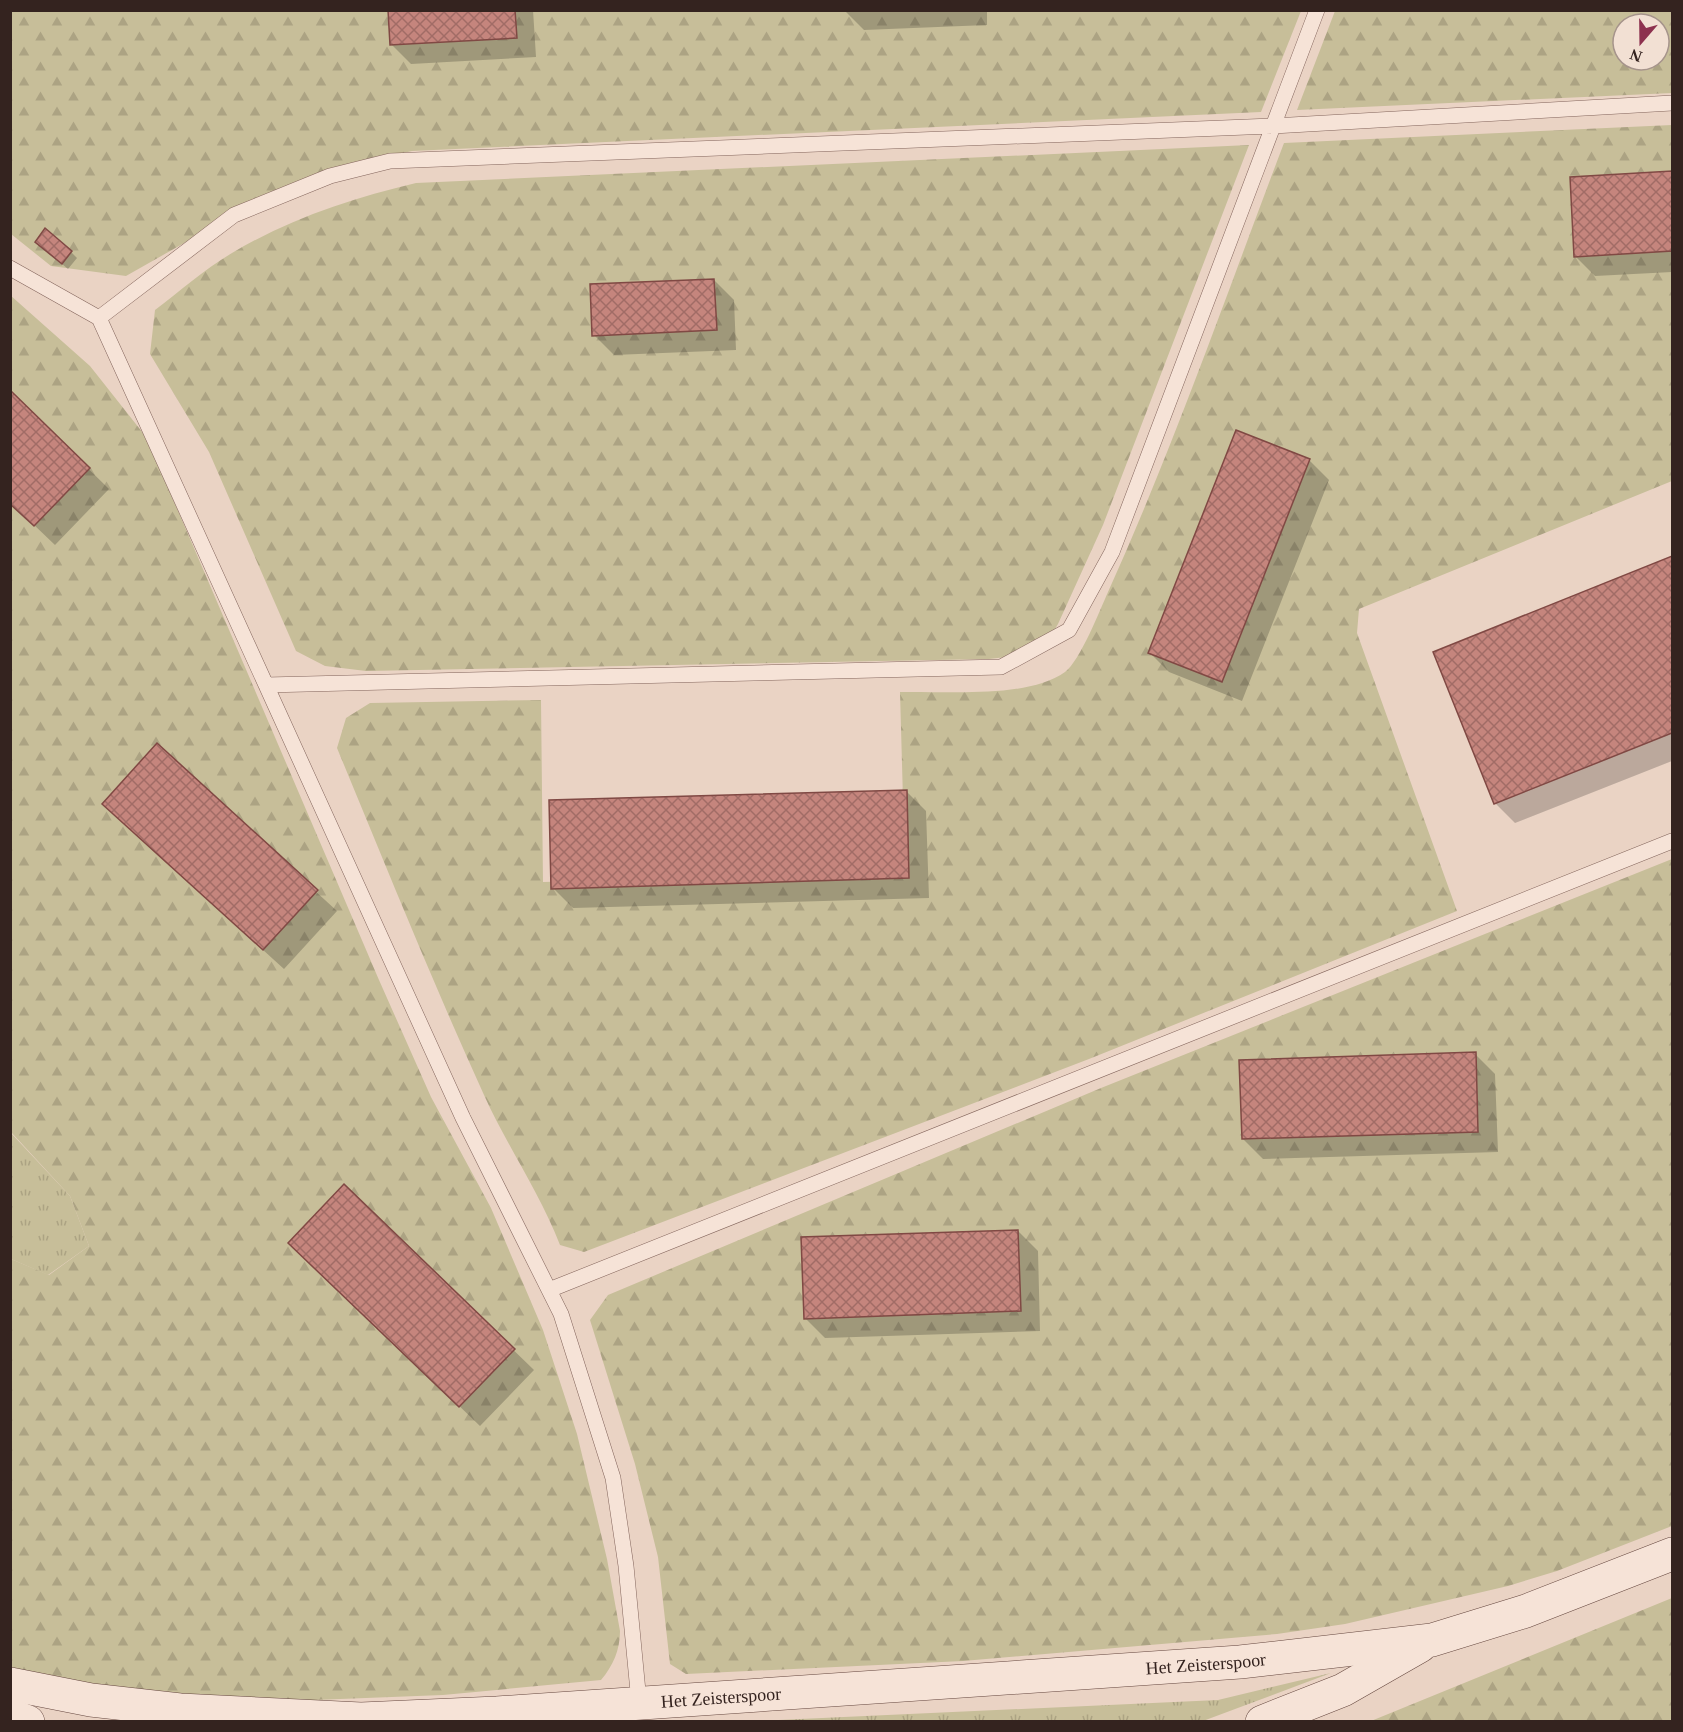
<svg xmlns="http://www.w3.org/2000/svg" width="1683" height="1732" font-family="Georgia,serif">
	<style>
		.grass { fill: url(#grass-tufts) }
		.forest { fill: url(#forest-firs); fill-rule: evenodd }
		.shadow { fill: #0003 }
		.building { fill: url(#building-cross-hatch); stroke: #804944; stroke-width: 1.5 }
		.lines { fill: none; stroke-linecap: round; stroke-linejoin: round }
		.lane-casing { stroke: #83655c; stroke-width: 16 }
		.secondary-casing { stroke: #65473f; stroke-width: 34 }
		.lane { stroke: #f6e3d7; stroke-width: 15 }
		.secondary { stroke: #f6e3d7; stroke-width: 33 }
		.labels { text-anchor: middle; stroke-width: 5; stroke-linejoin: round; paint-order: stroke }
		.street-label { font-size: 18px; fill: #34231f; stroke: #f2e0d3 }
	</style>
	<defs>
		<pattern id="grass-tufts" width="24" height="20" patternUnits="userSpaceOnUse" patternTransform="scale(1.5)"><rect width="24" height="20" fill="#c7be99"/><path d="M3 7l-1-3M5 7V3M7 7l1-3M15 17l-1-3M17 17v-4M19 17l1-3" fill="none" stroke="#aca383"/></pattern>
		<pattern id="forest-firs" width="22" height="20" patternUnits="userSpaceOnUse" patternTransform="scale(1.5)"><rect width="22" height="20" fill="#c7be99"/><path d="M5 1l3.5 6h-7zM16 11l3.5 6h-7z" fill="#aca383"/></pattern>
		<pattern id="building-cross-hatch" width="8" height="8" patternUnits="userSpaceOnUse" patternTransform="scale(1.5)"><rect width="8" height="8" fill="#c5857d"/><path d="M0 0l8 8M0 8l8-8" fill="none" stroke="#a16c66"/></pattern>
	</defs>
	<rect width="100%" height="100%" fill="#ead3c4"/>
	<!-- grass -->
	<path class="grass" d="M10 1132 70 1196 89 1246 48 1275 11 1259Z
		M1331 1673 1203 1721H757L1218 1700Z"/>
	<!-- forest -->
	<path class="forest" d="M10 11H1301L1261 112 412 151 365 162 216 225 126 276 51 266 11 234Z
		M1335 11H1672V93L1297 110ZM1623 24H1659V60H1623Z
		M1672 125V481L1359 609 1357 633 1457 911 1089 1059 584 1252 560 1245C540 1193 507 1146 484 1095 432 981 385 864 337 748L346 718 370 703 541 700 543 882 905 872 900 692C947 691 1027 699 1065 672 1080 661 1100 610 1108 592 1174 446 1227 293 1284 143Z
		M1249 145 1103 525 1058 624 1044 647 1032 654 989 659 366 671 325 666 296 651 209 452 150 354 155 310C180 291 205 269 232 253 289 219 352 198 416 183Z
		M10 295 90 366 143 433 164 478 379 980 431 1097 491 1208 543 1330 577 1434 607 1559 620 1631C620 1650 613 1666 601 1680L443 1695 289 1701 145 1693 11 1673V1259L49 1275 89 1246 70 1196 11 1132Z
		M1672 859V1526L1557 1571 1508 1586 1345 1624 1277 1634 963 1661 686 1674 670 1664 658 1557 635 1464 590 1320 608 1295 1101 1088Z
		M1672 1598V1721H1371Z"/>
	<!-- shadow -->
	<path class="shadow" d="M389 10H533L536 57 411 64 391 44Z
		M844 10H987V25L864 30Z
		M1672 173V272L1595 276 1575 256 1571 178Z
		M43 248 71 252 77 258 68 269Z
		M714 280 734 300 736 350 614 355 594 335Z
		M10 392 109 489 55 545 10 502Z
		M1309 460 1329 480 1242 701 1169 672 1149 652Z
		M1672 557V761L1515 823 1495 803 1435 653Z
		M157 746 337 911 284 969 124 824Z
		M906 791 926 811 929 898 573 908 553 888Z
		M1475 1054 1495 1074 1498 1152 1263 1159 1243 1139Z
		M344 1186 534 1370 480 1426 310 1262Z
		M1018 1231 1038 1251 1040 1331 825 1338 805 1318Z"/>
	<!-- building -->
	<path class="building" d="M388 10H515L517 38 390 45Z
		M1672 171V251L1574 257 1570 177Z
		M45 228 72 251 62 264 35 242Z
		M714 279 717 330 592 336 590 284Z
		M10 390 90 468 34 526 10 504Z
		M1236 430 1310 459 1222 682 1148 653Z
		M1672 556V733L1494 804 1433 652Z
		M157 743 318 890 263 950 102 804Z
		M907 790 909 878 551 889 549 800Z
		M1476 1052 1478 1132 1242 1139 1239 1060Z
		M344 1184 515 1349 459 1407 288 1243Z
		M1018 1230 1021 1311 804 1319 801 1237Z"/>
	<g class="lines">
		<defs>
			<path id="lane" d="M10 268 99 318 463 1118 561 1314 613 1478 626 1566 639 1702
				M99 318 234 215 330 176 390 161 1273 126 1672 103
				M266 685 1001 667 1069 630 1112 552 1317 10
				M549 1290 1672 841"/>
			<g id="secondary">
				<path id="s1" d="M10 1684 91 1700 180 1710 361 1719 497 1713 1240 1662 1432 1640 1526 1611 1672 1554"/>
				<path d="M10 1715 28 1722"/>
				<path d="M1262 1722 1343 1690 1420 1646"/>
			</g>
		</defs>
		<!-- lane casing -->
		<use href="#lane" class="lane-casing"/>
		<!-- secondary casing -->
		<use href="#secondary" class="secondary-casing"/>
		<!-- lane -->
		<use href="#lane" class="lane"/>
		<!-- secondary -->
		<use href="#secondary" class="secondary"/>
	</g>
	<g class="labels">
		<!-- street labels -->
		<g class="street-label">
			<text dy="6" stroke="none"><textPath href="#s1" startOffset="1200">Het Zeisterspoor</textPath></text>
			<text dy="6" stroke="none"><textPath href="#s1" startOffset="714">Het Zeisterspoor</textPath></text>
		</g>
	</g>
	<!-- border -->
	<rect width="1683" height="1732" fill="none" stroke="#34231f" stroke-width="24"/>
	<!-- north arrow -->
	<g transform="translate(1641 42) rotate(200)"><circle r="28" fill="#f2e0d3" stroke="#a6948b" stroke-width="1.5"/>
	<path d="M0-4.5L10 22L0 15L-10 22Z" fill="#8d314e"/>
	<text y="-9" font-size="16" font-weight="bold" text-anchor="middle" fill="#34231f">N</text>
	</g>
</svg>
